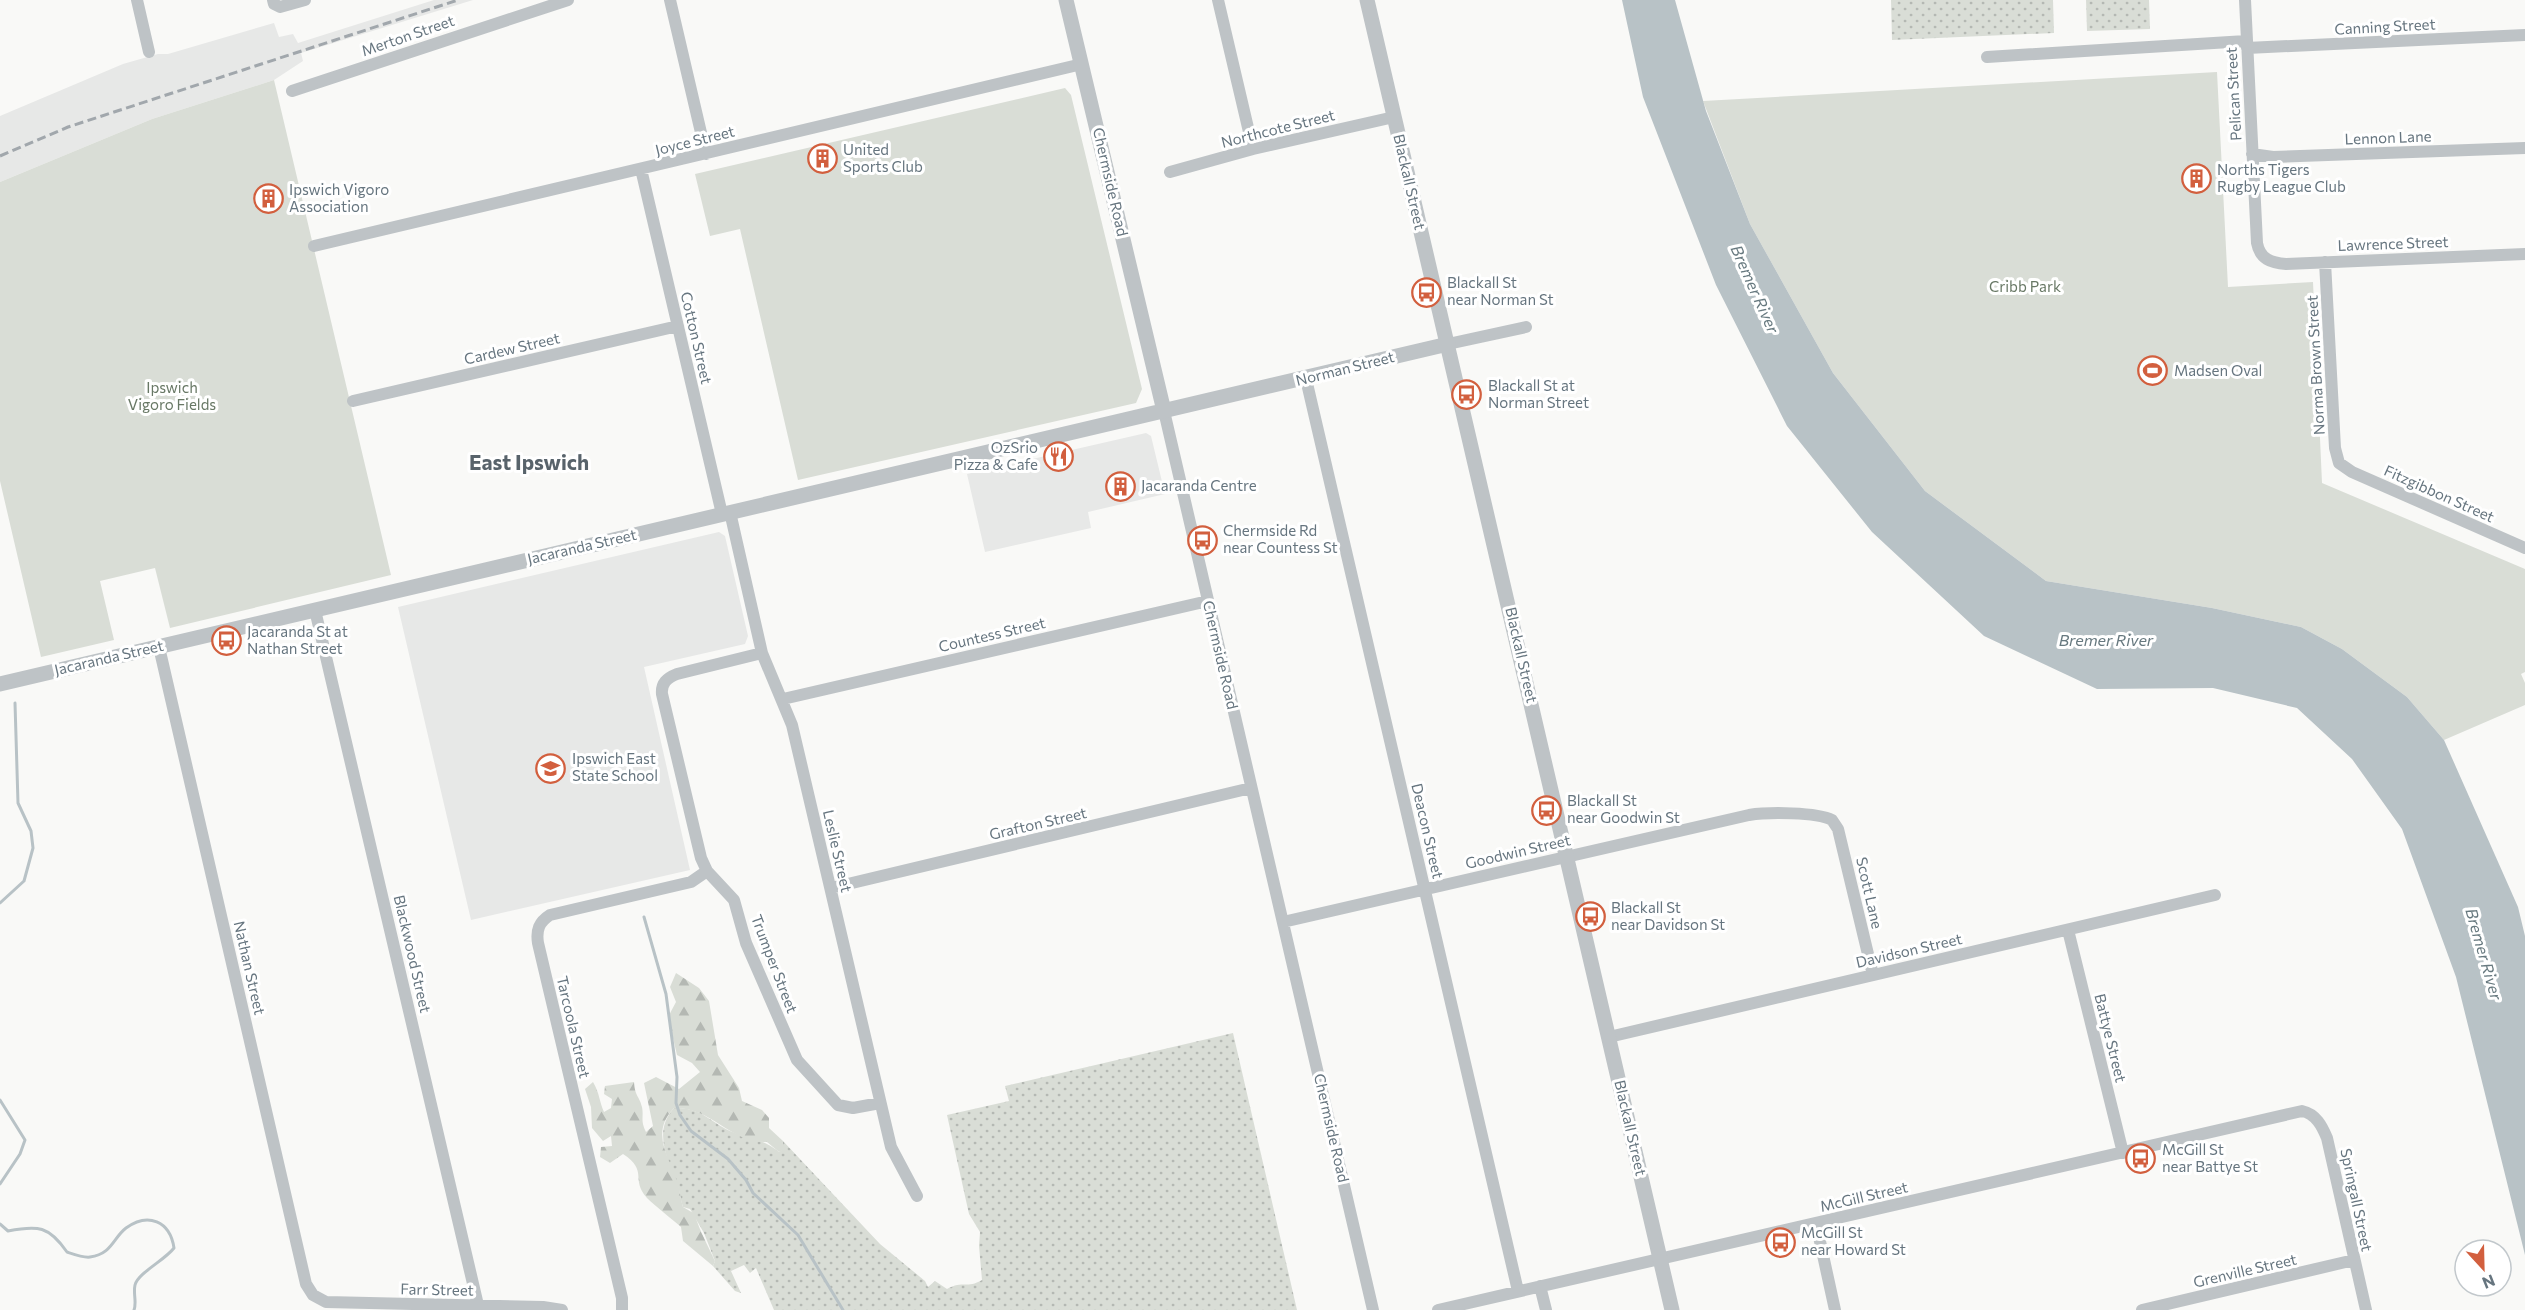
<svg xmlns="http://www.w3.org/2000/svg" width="2525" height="1310" font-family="Commissioner,sans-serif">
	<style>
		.built { fill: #e7e8e7 }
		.grass { fill: url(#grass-dots) }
		.forest { fill: url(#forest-firs) }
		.green { fill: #d9ddd6 }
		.water { fill: #b8c2c6 }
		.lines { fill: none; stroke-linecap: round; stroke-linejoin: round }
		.stream { stroke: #b8c2c6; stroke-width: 3 }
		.minor { stroke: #bec3c6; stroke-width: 12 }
		.tertiary { stroke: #bec3c6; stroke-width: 15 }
		.rail { stroke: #a1a7ac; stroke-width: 3; stroke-dasharray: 9 4.5; stroke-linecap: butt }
		.labels { text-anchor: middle; stroke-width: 6; stroke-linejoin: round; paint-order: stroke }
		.street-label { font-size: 15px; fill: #66757f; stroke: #fff }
		.poi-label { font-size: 15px; fill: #66757f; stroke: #fff; text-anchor: start }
		.park-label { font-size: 15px; fill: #687865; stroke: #fff }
		.water-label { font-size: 16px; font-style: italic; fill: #67797f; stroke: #fff }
		.district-label { font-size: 21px; font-weight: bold; fill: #58636b; stroke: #fff }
	</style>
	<defs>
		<pattern id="grass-dots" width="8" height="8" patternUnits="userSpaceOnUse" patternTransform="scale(1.5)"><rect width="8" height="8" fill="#d9ddd6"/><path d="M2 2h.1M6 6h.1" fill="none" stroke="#b4b8b3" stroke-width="1.8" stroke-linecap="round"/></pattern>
		<pattern id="forest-firs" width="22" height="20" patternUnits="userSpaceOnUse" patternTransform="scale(1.5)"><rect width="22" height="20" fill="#d9ddd6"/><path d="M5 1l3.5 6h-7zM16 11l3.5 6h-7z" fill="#b4b8b3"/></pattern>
	</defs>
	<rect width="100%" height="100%" fill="#f9f9f7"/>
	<!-- built -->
	<path class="built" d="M434 0H473L301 53 303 61 274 80 152 119 0 182V116L123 64 158 54H168L274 23 279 37 293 34 298 43Z
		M1146 433 1151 436 1165 494 1088 512 1091 528 985 552 967 474Z
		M719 532 725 536 748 636 745 644 644 667 690 870 471 920 398 607Z"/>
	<!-- grass -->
	<path class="grass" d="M1891 0H2053L2054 33 1892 40Z
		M2086 0H2149L2150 29 2087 31Z
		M1233 1033 1297 1310H774L756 1268 750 1273 744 1265 731 1271 741 1293 735 1291 713 1266 715 1261 704 1233 690 1209 683 1207C680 1199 680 1191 677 1184 667 1158 653 1131 674 1108 703 1107 711 1124 735 1133 753 1140 763 1139 779 1152L783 1149V1141L880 1244 925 1281 928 1287 935 1281 947 1289C963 1280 967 1289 982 1280L979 1246 980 1232 969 1214 947 1115 1009 1101 1005 1086Z"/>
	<!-- forest -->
	<path class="forest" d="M676 973 699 988 709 1001 718 1055 739 1088 742 1101 762 1110 769 1118V1128L783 1141V1150L779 1152 767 1142C732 1144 710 1106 674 1108 648 1135 672 1159 679 1188 680 1194 681 1200 683 1207L695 1214C696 1223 710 1250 715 1261L713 1266 683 1241 681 1227C672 1219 655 1206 647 1198 630 1179 649 1171 623 1154L610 1163 600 1157 601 1147 612 1146 611 1136 603 1141 592 1128 591 1107 585 1089 593 1082C600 1094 599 1101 604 1112L611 1108 612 1099 604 1094 605 1086 634 1082C635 1097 639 1095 642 1107 644 1117 640 1120 646 1132L653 1126 644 1083 656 1077 679 1089 700 1072 692 1063 677 1055 668 1017 676 1002 670 987Z"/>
	<!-- green -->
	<path class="green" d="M2217 72 2228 287 2313 282 2322 483 2525 569V672L2521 674 2525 683V705L2444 740 2407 697 2342 649 2301 627 2212 608 2046 581 1925 491 1833 373 1750 224 1703 101Z
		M274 80 391 575 170 628 155 568 100 581 114 640 41 657 0 481V182L152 119Z
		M1065 88 1071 95 1142 389 1136 403 798 480 740 229 710 236 695 174Z"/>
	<!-- water -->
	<path class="water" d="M1622 0H1675L1706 111 1750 224 1833 373 1925 491 2046 581 2212 608 2301 627 2342 649 2407 697 2444 740 2518 907 2525 936V1255L2456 977 2402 829 2352 759 2297 708 2213 688 2097 689 1984 636 1872 532 1787 426 1716 285 1643 97Z"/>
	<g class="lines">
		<!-- stream -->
		<path class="stream" d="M0 903 24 881 33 848 31 831 18 803 15 703
			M644 917 666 994 677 1077 676 1103 680 1115 691 1131 728 1159 746 1180 753 1193 798 1235 843 1310
			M0 1100 25 1140 20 1154 0 1184
			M0 1224 8 1231C38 1225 49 1226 67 1252 73 1254 84 1258 90 1257 112 1254 113 1238 126 1228 148 1212 170 1221 174 1248 165 1260 138 1273 135 1285 133 1294 137 1302 134 1310"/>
		<!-- minor -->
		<path class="minor" d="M137 0 149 52
			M273 0 274 4 280 7 305 0
			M670 0 706 154
			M1218 0 1253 149
			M2245 0 2257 243C2260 259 2271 263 2286 264L2525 254
			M2247 48 2525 35
			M1987 57 2246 41
			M292 91 568 0
			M2252 154 2273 157 2525 148
			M641 169 722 514
			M1170 172 1253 149 1394 117
			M314 246 1082 64
			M2325 262 2335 448 2339 463 2352 472 2525 548
			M1448 344 1526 327
			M1306 379 1518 1291
			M353 401 678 326
			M1164 411 1373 1310
			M730 512 762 653 792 725 891 1147 917 1196
			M315 610 478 1305
			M159 647 306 1284 313 1295 326 1302 543 1307 562 1310
			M762 653 677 674C667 678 661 683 662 694L701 858 707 871 734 900 746 943 797 1060 838 1105 853 1108 880 1103
			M783 699 1208 601
			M831 888 1251 788
			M1283 922 1749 815C1768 812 1817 812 1832 820L1838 829 1873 975
			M2068 930 2123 1153
			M1609 1037 2215 895
			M1816 1223 1835 1310
			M1540 1286 1546 1310
			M622 1310V1298L538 943C536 930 539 922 550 915L691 882 707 871
			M1438 1310 2302 1111C2316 1114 2322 1126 2327 1138L2366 1310
			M2142 1310 2354 1260"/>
		<!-- tertiary -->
		<path class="tertiary" d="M1066 0 1164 411
			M1367 0 1672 1310
			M0 684 1448 344"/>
		<!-- rail -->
		<path class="rail" d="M0 156 68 127 458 0"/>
	</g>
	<!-- icons -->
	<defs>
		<symbol id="building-ring" viewBox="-11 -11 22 22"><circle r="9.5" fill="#fff" stroke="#d25f3e" stroke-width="1.5"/><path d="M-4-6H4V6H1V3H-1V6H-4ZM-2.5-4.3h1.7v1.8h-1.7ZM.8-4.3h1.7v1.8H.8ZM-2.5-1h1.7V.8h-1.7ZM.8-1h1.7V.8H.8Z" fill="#d25f3e"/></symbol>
		<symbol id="bus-ring" viewBox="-11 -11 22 22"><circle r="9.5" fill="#fff" stroke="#d25f3e" stroke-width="1.5"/><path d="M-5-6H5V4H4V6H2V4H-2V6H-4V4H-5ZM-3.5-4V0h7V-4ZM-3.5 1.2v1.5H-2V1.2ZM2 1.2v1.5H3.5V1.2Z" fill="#d25f3e"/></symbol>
		<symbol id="stadium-ring" viewBox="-11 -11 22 22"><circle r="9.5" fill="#fff" stroke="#d25f3e" stroke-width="1.5"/><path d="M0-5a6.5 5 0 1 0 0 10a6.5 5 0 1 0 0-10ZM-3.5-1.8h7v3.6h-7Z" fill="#d25f3e"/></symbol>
		<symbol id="restaurant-ring" viewBox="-11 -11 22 22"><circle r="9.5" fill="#fff" stroke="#d25f3e" stroke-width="1.5"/><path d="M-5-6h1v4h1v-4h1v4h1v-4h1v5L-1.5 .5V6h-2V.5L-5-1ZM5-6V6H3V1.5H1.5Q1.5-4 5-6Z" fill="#d25f3e"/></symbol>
		<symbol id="school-ring" viewBox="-11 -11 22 22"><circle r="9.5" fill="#fff" stroke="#d25f3e" stroke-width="1.5"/><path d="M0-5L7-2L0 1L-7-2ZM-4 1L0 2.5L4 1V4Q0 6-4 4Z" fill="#d25f3e"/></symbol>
	</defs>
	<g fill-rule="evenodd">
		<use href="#building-ring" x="806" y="142" width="33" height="33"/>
		<use href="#building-ring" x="2180" y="162" width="33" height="33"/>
		<use href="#building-ring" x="252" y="182" width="33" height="33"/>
		<use href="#bus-ring" x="1410" y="276" width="33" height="33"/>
		<use href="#stadium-ring" x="2136" y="354" width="33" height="33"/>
		<use href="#bus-ring" x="1450" y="378" width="33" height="33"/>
		<use href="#restaurant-ring" x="1042" y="440" width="33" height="33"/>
		<use href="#building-ring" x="1104" y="470" width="33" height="33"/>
		<use href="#bus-ring" x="1186" y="524" width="33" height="33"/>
		<use href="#bus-ring" x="210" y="624" width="33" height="33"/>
		<use href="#school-ring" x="534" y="752" width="33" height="33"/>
		<use href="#bus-ring" x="1530" y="794" width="33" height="33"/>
		<use href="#bus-ring" x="1574" y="900" width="33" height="33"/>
		<use href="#bus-ring" x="2124" y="1142" width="33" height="33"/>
		<use href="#bus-ring" x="1764" y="1226" width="33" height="33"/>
	</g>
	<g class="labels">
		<!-- street labels -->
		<g class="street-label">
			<text transform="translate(2385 27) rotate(-3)" y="5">Canning Street</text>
			<text transform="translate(408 36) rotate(-19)" y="5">Merton Street</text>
			<text transform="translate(2234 94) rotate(-93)" y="5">Pelican Street</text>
			<text transform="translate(1278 129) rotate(-14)" y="5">Northcote Street</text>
			<text transform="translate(2388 138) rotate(-2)" y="5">Lennon Lane</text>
			<text transform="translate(695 141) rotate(-14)" y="5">Joyce Street</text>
			<text transform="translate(1110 182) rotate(77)" y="5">Chermside Road</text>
			<text transform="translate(1409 182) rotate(77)" y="5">Blackall Street</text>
			<text transform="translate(2393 244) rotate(-2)" y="5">Lawrence Street</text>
			<text transform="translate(696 338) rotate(77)" y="5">Cotton Street</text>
			<text transform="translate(512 349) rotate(-13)" y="5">Cardew Street</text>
			<text transform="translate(2316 365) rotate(-93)" y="5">Norma Brown Street</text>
			<text transform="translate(1345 369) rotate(-14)" y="5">Norman Street</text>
			<text transform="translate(2439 494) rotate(24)" y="5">Fitzgibbon Street</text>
			<text transform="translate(582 547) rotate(-13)" y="5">Jacaranda Street</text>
			<text transform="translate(992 635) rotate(-13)" y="5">Countess Street</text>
			<text transform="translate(1220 655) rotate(77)" y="5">Chermside Road</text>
			<text transform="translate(1521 655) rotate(77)" y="5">Blackall Street</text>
			<text transform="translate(109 658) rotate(-13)" y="5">Jacaranda Street</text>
			<text transform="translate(1038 824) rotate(-13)" y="5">Grafton Street</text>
			<text transform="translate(1427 831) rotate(77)" y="5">Deacon Street</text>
			<text transform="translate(837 851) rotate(77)" y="5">Leslie Street</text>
			<text transform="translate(1518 852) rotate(-13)" y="5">Goodwin Street</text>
			<text transform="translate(1869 893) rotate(77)" y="5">Scott Lane</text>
			<text transform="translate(1909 951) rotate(-13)" y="5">Davidson Street</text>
			<text transform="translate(412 954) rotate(77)" y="5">Blackwood Street</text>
			<text transform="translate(774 964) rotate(69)" y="5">Trumper Street</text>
			<text transform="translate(249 968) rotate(77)" y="5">Nathan Street</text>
			<text transform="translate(573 1027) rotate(77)" y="5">Tarcoola Street</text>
			<text transform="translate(2110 1038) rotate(76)" y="5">Battye Street</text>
			<text transform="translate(1331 1128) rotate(77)" y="5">Chermside Road</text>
			<text transform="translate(1630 1128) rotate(77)" y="5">Blackall Street</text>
			<text transform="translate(1864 1197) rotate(-13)" y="5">McGill Street</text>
			<text transform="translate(2356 1200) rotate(78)" y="5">Springall Street</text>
			<text transform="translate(2245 1271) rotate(-13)" y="5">Grenville Street</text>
			<text transform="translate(437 1290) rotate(1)" y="5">Farr Street</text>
		</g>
		<!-- poi labels -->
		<g class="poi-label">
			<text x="843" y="155">United<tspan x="843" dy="17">Sports Club</tspan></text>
			<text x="2217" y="175">Norths Tigers<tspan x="2217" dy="17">Rugby League Club</tspan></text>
			<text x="289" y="195">Ipswich Vigoro<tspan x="289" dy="17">Association</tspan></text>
			<text x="1447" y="288">Blackall St<tspan x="1447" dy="17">near Norman St</tspan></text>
			<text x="2174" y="376">Madsen Oval</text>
			<text x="1488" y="391">Blackall St at<tspan x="1488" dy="17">Norman Street</tspan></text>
			<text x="1038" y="453" text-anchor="end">OzSrio<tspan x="1038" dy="17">Pizza &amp; Cafe</tspan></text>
			<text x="1141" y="491">Jacaranda Centre</text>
			<text x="1223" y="536">Chermside Rd<tspan x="1223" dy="17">near Countess St</tspan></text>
			<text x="247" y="637">Jacaranda St at<tspan x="247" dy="17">Nathan Street</tspan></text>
			<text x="572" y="764">Ipswich East<tspan x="572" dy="17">State School</tspan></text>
			<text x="1567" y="806">Blackall St<tspan x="1567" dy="17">near Goodwin St</tspan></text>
			<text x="1611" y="913">Blackall St<tspan x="1611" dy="17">near Davidson St</tspan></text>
			<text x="2162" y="1155">McGill St<tspan x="2162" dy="17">near Battye St</tspan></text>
			<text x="1801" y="1238">McGill St<tspan x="1801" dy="17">near Howard St</tspan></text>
		</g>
		<!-- park labels -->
		<g class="park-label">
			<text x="2025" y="292">Cribb Park</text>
			<text x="172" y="393">Ipswich<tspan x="172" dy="17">Vigoro Fields</tspan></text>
		</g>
		<!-- water labels -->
		<g class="water-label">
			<text transform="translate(1755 289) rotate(66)" y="6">Bremer River</text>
			<text x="2106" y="646">Bremer River</text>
			<text transform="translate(2484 954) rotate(74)" y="6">Bremer River</text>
		</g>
		<!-- district labels -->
		<g class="district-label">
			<text x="529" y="470">East Ipswich</text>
		</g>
	</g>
	<!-- north arrow -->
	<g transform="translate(2483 1268) rotate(158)"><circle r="28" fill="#ffffff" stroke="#c2c8cc" stroke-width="1.5"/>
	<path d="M0-4.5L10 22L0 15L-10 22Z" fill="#d25f3e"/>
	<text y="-9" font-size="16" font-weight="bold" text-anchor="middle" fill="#66757f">N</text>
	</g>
</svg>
